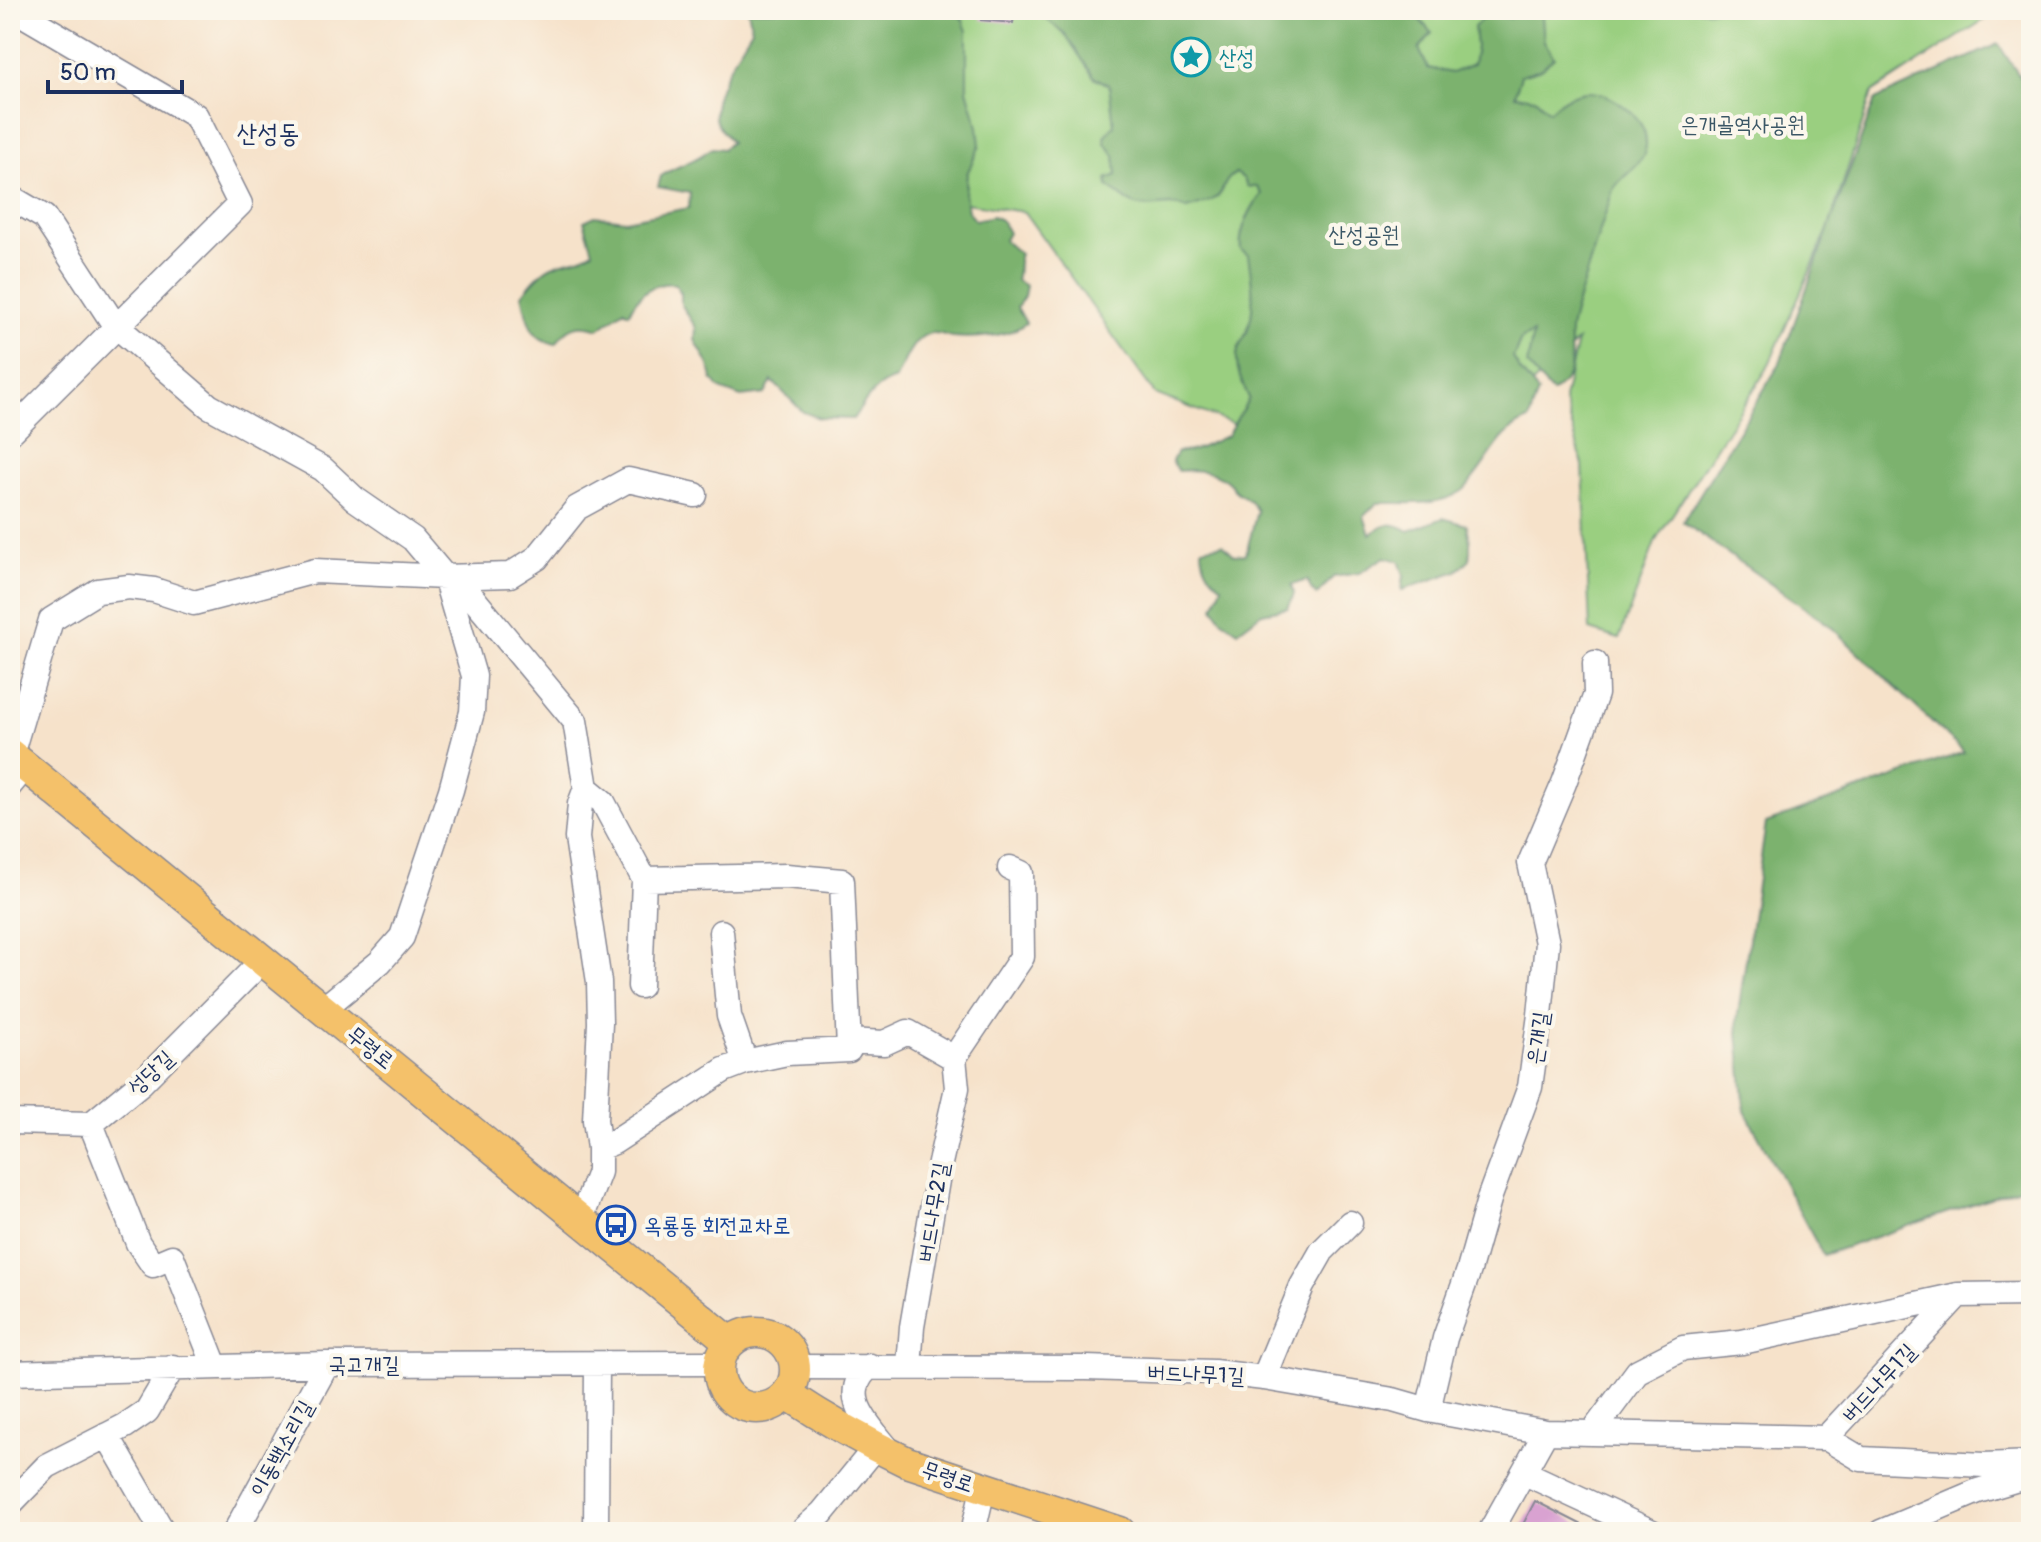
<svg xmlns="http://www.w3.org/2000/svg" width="2041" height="1542" font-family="Pangolin,'Poor Story',sans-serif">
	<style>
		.green { fill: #9acf80; stroke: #5a7f6f; stroke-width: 2 }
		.forest { fill: #7bb26e; stroke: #4b7066; stroke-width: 2 }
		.building { fill: #d9a2d1 }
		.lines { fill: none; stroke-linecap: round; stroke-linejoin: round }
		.minor-casing { stroke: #888894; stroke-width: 27 }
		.major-casing { stroke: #888894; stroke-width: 33 }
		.minor { stroke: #fff; stroke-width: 24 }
		.major { stroke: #f4c16a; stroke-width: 30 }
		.labels { text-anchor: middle; stroke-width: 8; stroke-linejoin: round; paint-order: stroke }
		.culture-label { font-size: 22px; fill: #0d838f; stroke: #fbf7ec; text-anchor: start }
		.park-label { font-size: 22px; fill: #3b5766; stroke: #fbf7ec }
		.street-label { font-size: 22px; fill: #1b2f5e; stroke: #fbf7ec }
		.transit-label { font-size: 22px; fill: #164399; stroke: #fbf7ec; text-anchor: start }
		.quarter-label { font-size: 26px; fill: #1b2f5e; stroke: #fbf7ec }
	</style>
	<rect width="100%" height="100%" fill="#fbf7ec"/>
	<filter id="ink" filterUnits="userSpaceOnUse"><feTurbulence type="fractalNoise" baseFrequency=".0125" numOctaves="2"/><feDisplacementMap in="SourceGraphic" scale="16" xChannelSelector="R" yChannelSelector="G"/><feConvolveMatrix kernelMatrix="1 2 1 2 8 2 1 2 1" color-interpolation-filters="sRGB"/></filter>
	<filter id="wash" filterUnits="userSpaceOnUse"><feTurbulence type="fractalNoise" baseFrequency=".006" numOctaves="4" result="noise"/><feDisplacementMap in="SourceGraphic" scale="32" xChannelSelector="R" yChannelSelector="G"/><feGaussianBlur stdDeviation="1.8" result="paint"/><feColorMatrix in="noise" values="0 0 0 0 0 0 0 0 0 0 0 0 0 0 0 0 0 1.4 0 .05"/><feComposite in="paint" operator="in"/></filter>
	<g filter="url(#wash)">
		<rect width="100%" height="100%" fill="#f6e2ca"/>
		<!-- green -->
		<path class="green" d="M897 10H1990L1993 14 1872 93 1828 230 1767 369 1656 540 1619 639 1590 630 1583 465 1564 399 1577 341 1459 455 1343 466 1155 394 1024 212 861 187Z"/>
		<!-- forest -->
		<path class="forest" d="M748 10H948L962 18 967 31V89L978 127 980 145 967 174 965 194 968 211 975 220 993 216 1001 220 1008 233 1004 240 1020 254C1016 263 1019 271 1016 280L1026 286 1024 296 1017 307 1026 323C1009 337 974 339 953 337 942 335 933 329 922 337 909 346 903 365 896 379 874 385 865 402 853 419L819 418 803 412 772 381 765 394 741 397 720 389 712 379 709 365 695 340 696 328 681 304V293L675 284C654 281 637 294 629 313L624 310 599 329C579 322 567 326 556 344 528 339 528 319 522 295 530 285 539 273 550 267 565 259 579 261 593 251L584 221 595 216 625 220 689 208 690 193 658 187 661 176C680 164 693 163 712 148L723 149 731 142C727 136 719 129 716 122 708 97 739 50 752 29Z
			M1035 10H1416L1419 19 1432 33 1419 49 1428 68 1452 73 1473 64 1476 47 1474 27 1488 13 1510 18C1523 10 1529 8 1542 16L1544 41 1554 57 1541 69 1521 75 1515 95 1535 98 1549 111C1578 84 1604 87 1632 113 1641 122 1647 133 1646 146 1644 166 1622 174 1613 190L1574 312C1573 318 1570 326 1570 332 1568 360 1580 372 1552 393L1527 365 1533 333 1521 339 1513 358 1519 369 1538 392 1529 420C1501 430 1492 455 1474 477 1471 481 1467 488 1462 491 1437 508 1406 502 1377 503L1364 516 1370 534C1386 523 1392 521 1409 531L1443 518 1467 525 1470 541V559L1457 571 1402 590 1404 575 1399 561 1385 557 1359 573 1333 577 1317 595 1311 589 1307 580 1292 585 1294 594 1288 608 1262 613 1238 631 1221 619 1214 607 1222 586C1208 575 1202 565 1202 548L1223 544 1234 555 1246 554 1257 511C1251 500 1248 499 1238 493 1232 489 1234 488 1229 483 1215 470 1196 469 1178 471L1172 461 1177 452C1196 454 1209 442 1227 436L1249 398C1244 386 1237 374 1237 361 1236 347 1242 343 1247 332 1256 308 1252 280 1248 255L1241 250C1238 232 1251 207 1262 194L1257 187H1248L1243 178 1236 173C1221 181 1226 193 1214 199 1207 203 1196 206 1188 209 1165 200 1155 211 1136 205 1126 203 1116 192 1108 186L1107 179 1117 175 1115 156 1105 143V135L1114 125 1109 85 1094 77 1065 34Z
			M1998 44 2031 93V1184L1823 1255 1745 1111 1737 1021 1766 823 1964 752 1829 625 1683 522 1779 365 1875 100Z"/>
		<g id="blocks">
			<!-- building -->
			<path class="building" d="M982 10H1015L1013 23 981 20Z
				M1535 1501 1596 1532H1519Z"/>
		</g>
	</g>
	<g filter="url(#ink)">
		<use href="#blocks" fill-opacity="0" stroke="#888894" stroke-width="2"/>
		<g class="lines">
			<defs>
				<path id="minor" d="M10 197 44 217 114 324 209 406 323 469 355 499 413 539 445 577 472 597 575 721 586 788 580 804 577 838 599 982 600 1023 595 1120 599 1148 614 1142 724 1070 745 1062
					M10 433 240 204 196 116 15 10
					M11 755 51 620 98 591 129 587 154 590 194 603 315 571 445 577 510 575 537 558 577 508 628 480 695 495
					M10 785 25 767
					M586 788 603 802 644 879 640 986
					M644 879 786 876 842 881 849 1050 787 1053 745 1062 729 1016 721 932
					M323 1009 380 962 402 937 451 790 472 712 474 676 445 577
					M849 1041 884 1043 908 1032 954 1058 1022 957 1021 873 1010 868
					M10 1122 91 1124 141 1083 264 959
					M91 1124 138 1243 153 1265 172 1257 215 1366
					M581 1219 599 1172V1148
					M870 1366C836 1396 870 1426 891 1453
					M909 1366 912 1327 940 1163 957 1088 954 1058
					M795 1367 1086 1368 1214 1372 1264 1378 1393 1400 1428 1410 1546 1432 1826 1438 1958 1295 2031 1294
					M10 1373 327 1364 719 1363
					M1264 1378 1302 1286 1322 1251 1350 1223
					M1428 1410 1445 1338 1469 1270 1490 1196 1530 1087 1540 1015 1547 943 1530 863 1564 783 1596 694 1595 663
					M1592 1433 1638 1371 1683 1348 1742 1342 1958 1295
					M107 1435 163 1532
					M1826 1438 1861 1459 1984 1465 2031 1463
					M1525 1473 1652 1532
					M10 1504 47 1466 125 1426 147 1411 173 1367
					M235 1532 327 1364
					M596 1532 597 1364
					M801 1532 822 1513 875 1448
					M973 1532 983 1489
					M1490 1532 1546 1432
					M1881 1532 1978 1491 2031 1475"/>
				<path id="major" d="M10 754 730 1342
					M719 1370a38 38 0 1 1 76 0a38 38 0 1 1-76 0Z
					M787 1394C826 1420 865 1442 907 1462L1120 1532"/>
			</defs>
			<!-- minor casing -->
			<use href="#minor" class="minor-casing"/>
			<!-- major casing -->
			<use href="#major" class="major-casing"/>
			<!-- minor -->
			<use href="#minor" class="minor"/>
			<!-- major -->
			<use href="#major" class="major"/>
		</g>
	</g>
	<!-- icons -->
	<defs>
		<symbol id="sight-ring" viewBox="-11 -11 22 22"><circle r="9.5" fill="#fbf7ec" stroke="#0f9aa8" stroke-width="1.5"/><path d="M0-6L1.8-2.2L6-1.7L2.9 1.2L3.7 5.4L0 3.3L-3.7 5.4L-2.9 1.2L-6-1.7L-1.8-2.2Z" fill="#0f9aa8"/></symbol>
		<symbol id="bus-ring" viewBox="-11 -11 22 22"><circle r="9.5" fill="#fbf7ec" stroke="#1a4fb4" stroke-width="1.5"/><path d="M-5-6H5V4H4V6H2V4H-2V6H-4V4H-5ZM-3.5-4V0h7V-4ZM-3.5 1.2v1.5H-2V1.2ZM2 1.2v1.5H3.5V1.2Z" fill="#1a4fb4"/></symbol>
	</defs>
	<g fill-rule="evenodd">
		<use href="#sight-ring" x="1169" y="35" width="44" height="44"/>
		<use href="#bus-ring" x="594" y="1203" width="44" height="44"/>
	</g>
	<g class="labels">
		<!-- culture labels -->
		<g class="culture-label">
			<text x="1219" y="65">산성</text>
		</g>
		<!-- park labels -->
		<g class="park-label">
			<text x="1743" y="132">은개골역사공원</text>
			<text x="1364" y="242">산성공원</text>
		</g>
		<!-- street labels -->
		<g class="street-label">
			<text transform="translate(1537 1038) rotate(-82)" y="8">은개길</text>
			<text transform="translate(371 1047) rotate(39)" y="8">무령로</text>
			<text transform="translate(150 1072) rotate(-43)" y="8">성당길</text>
			<text transform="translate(932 1212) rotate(-80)" y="8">버드나무2길</text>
			<text x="364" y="1372">국고개길</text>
			<text transform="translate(1196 1373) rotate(3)" y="8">버드나무1길</text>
			<text transform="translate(1878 1382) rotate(-47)" y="8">버드나무1길</text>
			<text transform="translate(281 1448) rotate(-61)" y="8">이동백소리길</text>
			<text transform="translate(948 1476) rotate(19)" y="8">무령로</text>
		</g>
		<!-- transit labels -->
		<g class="transit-label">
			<text x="644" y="1233">옥룡동 회전교차로</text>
		</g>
		<!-- quarter labels -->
		<g class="quarter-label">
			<text x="268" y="142">산성동</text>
		</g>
	</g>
	<!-- margin -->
	<rect width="2041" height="1542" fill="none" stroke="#fbf7ec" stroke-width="40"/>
	<!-- scale -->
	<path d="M48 80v12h134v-12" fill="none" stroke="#1b2f5e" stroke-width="4"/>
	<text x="60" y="80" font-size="24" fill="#1b2f5e" stroke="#fbf7ec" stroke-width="6" paint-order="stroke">50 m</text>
</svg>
